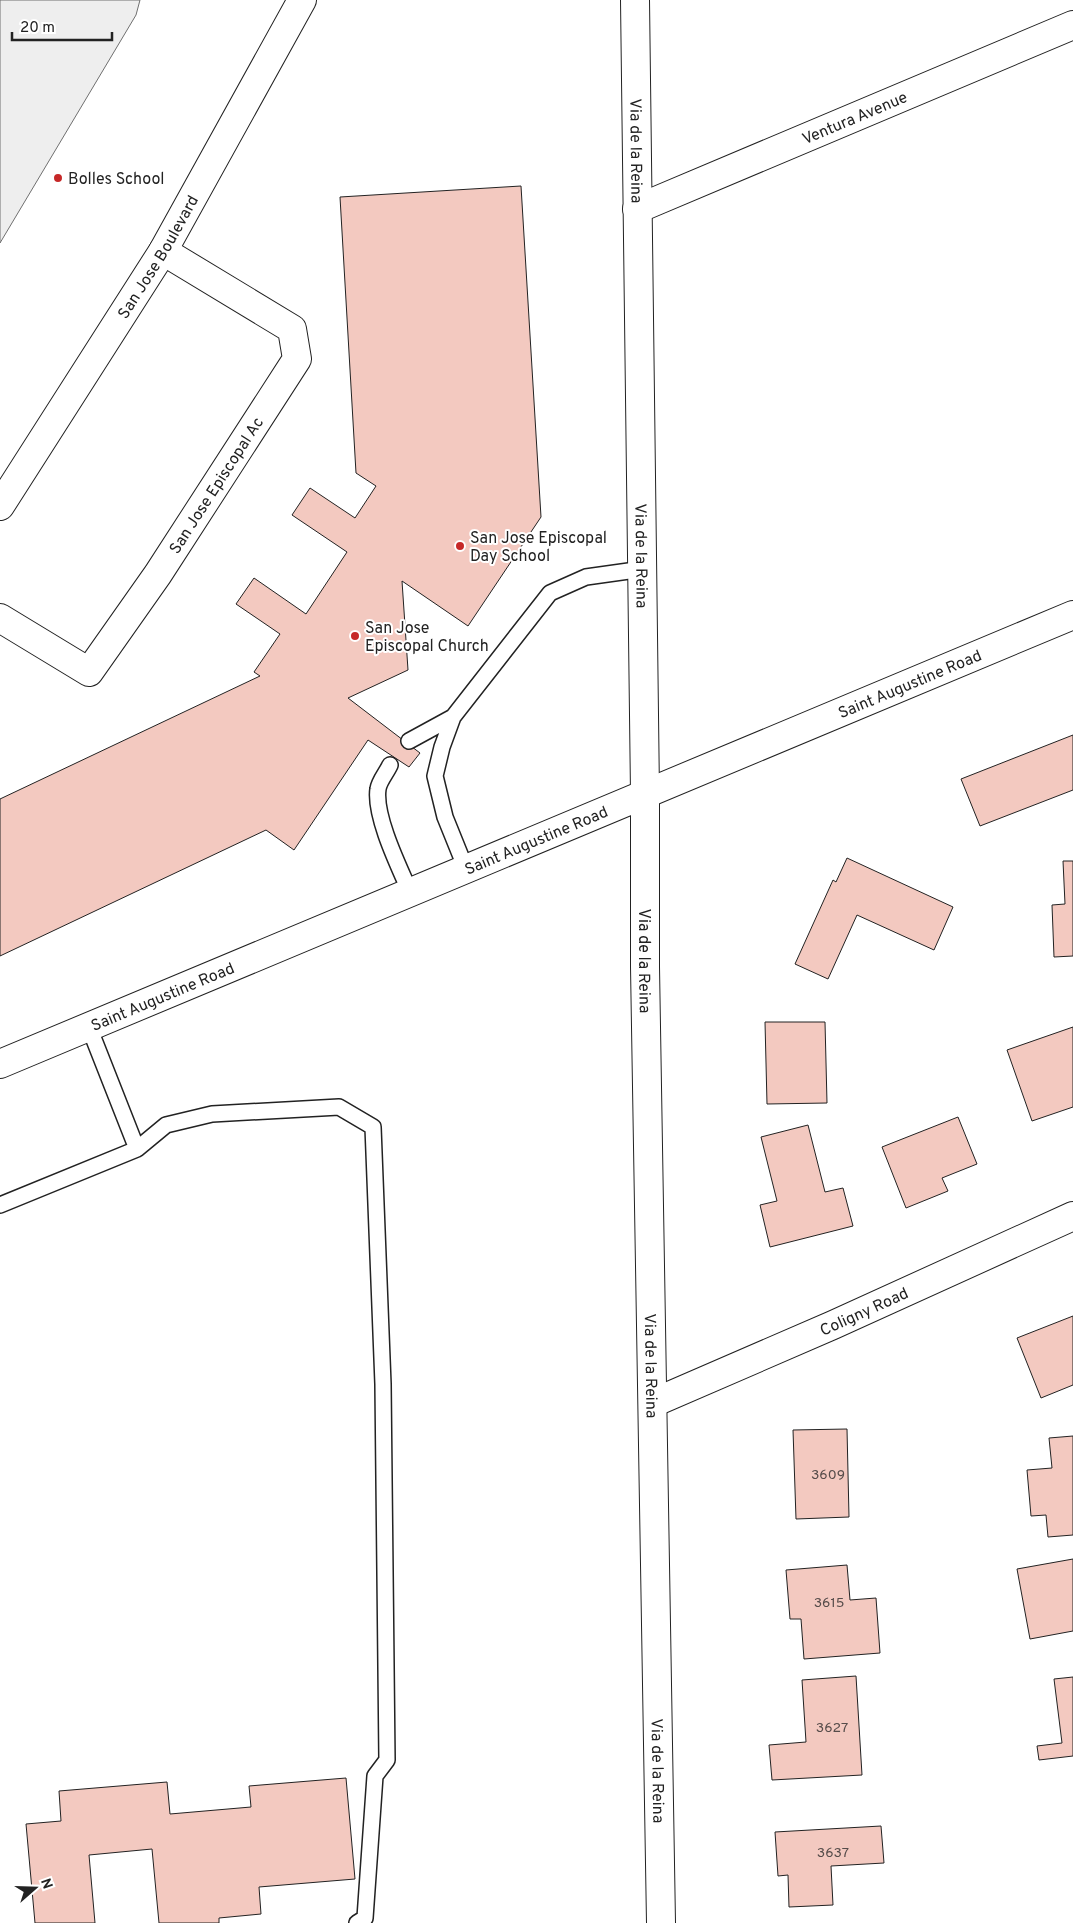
<svg xmlns="http://www.w3.org/2000/svg" width="1073" height="1923" font-family="Overpass,sans-serif">
	<style>
		.green { fill: #eee; stroke: #6f6f6f }
		.building { fill: #f3c9c0; stroke: #222 }
		.lines { fill: none; stroke-linecap: round; stroke-linejoin: round }
		.service-casing { stroke: #222; stroke-width: 18 }
		.minor-casing { stroke: #222; stroke-width: 30 }
		.secondary-casing { stroke: #222; stroke-width: 30 }
		.primary-casing { stroke: #222; stroke-width: 30 }
		.service { stroke: #fff; stroke-width: 15 }
		.minor { stroke: #fff; stroke-width: 28 }
		.secondary { stroke: #fff; stroke-width: 28 }
		.primary { stroke: #fff; stroke-width: 28 }
		.poi-dot { fill: #c62828; stroke: #fff; stroke-width: 2 }
		.labels { text-anchor: middle; stroke-width: 4; stroke-linejoin: round; paint-order: stroke }
		.number-label { font-size: 14px; fill: #564c4a }
		.street-label { font-size: 16px; fill: #222; stroke: #fff }
		.poi-label { font-size: 16px; fill: #222; stroke: #fff; text-anchor: start }
	</style>
	<rect width="100%" height="100%" fill="#fff"/>
	<!-- green -->
	<path class="green" d="M0 0H140L136 15 0 243Z"/>
	<!-- building -->
	<path class="building" d="M521 186 541 517 468 626 402 581 408 670 348 698 420 753 409 767 368 740 294 850 266 830 0 956V799L260 676 254 672 280 634 236 604 254 578 306 614 347 552 292 515 310 488 355 518 376 486 356 473 340 197Z
		M1073 735V790L980 826 961 779Z
		M847 858 953 907 934 950 857 915 828 979 795 964 833 880 836 882Z
		M1063 861H1073V956L1054 957 1052 905 1065 904Z
		M765 1022H825L827 1103 767 1104Z
		M1073 1027V1107L1032 1121 1007 1050Z
		M958 1117 977 1164 942 1178 948 1191 906 1208 882 1147Z
		M808 1125 825 1192 843 1188 853 1226 770 1247 760 1205 777 1201 761 1137Z
		M1073 1316V1385L1041 1398 1017 1338Z
		M847 1429 849 1517 796 1519 793 1430Z
		M1073 1436V1535L1048 1537 1046 1515 1031 1516 1027 1470 1052 1468 1049 1438Z
		M1073 1559V1631L1030 1639 1017 1569Z
		M847 1565 850 1600 876 1598 880 1653 804 1659 801 1619H790L786 1570Z
		M856 1676 862 1775 772 1780 769 1745 806 1742 802 1680Z
		M1073 1677V1756L1039 1760 1037 1746 1062 1743 1054 1679Z
		M346 1778 355 1879 259 1887 261 1914 219 1918V1923H159L152 1849 89 1855 95 1923H35L26 1824 61 1821 59 1791 167 1782 170 1814 251 1807 249 1786Z
		M881 1826 884 1863 831 1866 833 1905 789 1907 788 1875 778 1876 775 1832Z"/>
	<g class="lines">
		<defs>
			<path id="service" d="M409 741 453 717
				M390 765C387 772 379 781 378 789 374 816 399 867 410 892
				M466 869 445 817 435 776 442 747 453 717 550 593 586 577 643 569
				M137 1149 166 1125 212 1114 339 1107 373 1127 383 1384 387 1760 375 1776 365 1918 357 1923
				M0 1205 137 1149 89 1027"/>
			<g id="minor">
				<path id="s1" d="M635 0 645 794V967L661 1923"/>
				<path id="s2" d="M637 209 1073 25"/>
				<path id="s3" d="M0 618 89 672 158 574 297 359 292 329 163 251"/>
				<path id="s4" d="M653 1403 833 1325 1073 1216"/>
			</g>
			<g id="secondary">
				<path id="s5" d="M0 1064 1073 615"/>
			</g>
			<g id="primary">
				<path id="s6" d="M0 506 163 251 302 0"/>
			</g>
		</defs>
		<!-- service casing -->
		<use href="#service" class="service-casing"/>
		<!-- minor casing -->
		<use href="#minor" class="minor-casing"/>
		<!-- secondary casing -->
		<use href="#secondary" class="secondary-casing"/>
		<!-- primary casing -->
		<use href="#primary" class="primary-casing"/>
		<!-- service -->
		<use href="#service" class="service"/>
		<!-- minor -->
		<use href="#minor" class="minor"/>
		<!-- secondary -->
		<use href="#secondary" class="secondary"/>
		<!-- primary -->
		<use href="#primary" class="primary"/>
	</g>
	<!-- markers -->
	<g class="poi-dot">
		<circle cx="58" cy="178" r="5"/>
		<circle cx="460" cy="546" r="5"/>
		<circle cx="355" cy="636" r="5"/>
	</g>
	<g class="labels">
		<!-- number labels -->
		<g class="number-label">
			<text x="828" y="1479">3609</text>
			<text x="829" y="1607">3615</text>
			<text x="832" y="1732">3627</text>
			<text x="833" y="1857">3637</text>
		</g>
		<!-- street labels -->
		<g class="street-label">
			<text dy="6" stroke="none"><textPath href="#s2" startOffset="236">Ventura Avenue</textPath></text>
			<text dy="6" stroke="none"><textPath href="#s1" startOffset="151">Via de la Reina</textPath></text>
			<text dy="6" stroke="none"><textPath href="#s6" startOffset="295">San Jose Boulevard</textPath></text>
			<text dy="6" stroke="none"><textPath href="#s3" startOffset="330">San Jose Episcopal Ac</textPath></text>
			<text dy="6" stroke="none"><textPath href="#s1" startOffset="556">Via de la Reina</textPath></text>
			<text dy="6" stroke="none"><textPath href="#s5" startOffset="986">Saint Augustine Road</textPath></text>
			<text dy="6" stroke="none"><textPath href="#s5" startOffset="581">Saint Augustine Road</textPath></text>
			<text dy="6" stroke="none"><textPath href="#s1" startOffset="961">Via de la Reina</textPath></text>
			<text dy="6" stroke="none"><textPath href="#s5" startOffset="176">Saint Augustine Road</textPath></text>
			<text dy="6" stroke="none"><textPath href="#s4" startOffset="230">Coligny Road</textPath></text>
			<text dy="6" stroke="none"><textPath href="#s1" startOffset="1366">Via de la Reina</textPath></text>
			<text dy="6" stroke="none"><textPath href="#s1" startOffset="1771">Via de la Reina</textPath></text>
		</g>
		<!-- poi labels -->
		<g class="poi-label">
			<text x="68" y="184">Bolles School</text>
			<text x="470" y="543">San Jose Episcopal<tspan x="470" dy="18">Day School</tspan></text>
			<text x="365" y="633">San Jose<tspan x="365" dy="18">Episcopal Church</tspan></text>
		</g>
	</g>
	<!-- north arrow -->
	<g transform="translate(35 1888) rotate(70)" stroke="#ffffff" stroke-width="4" paint-order="stroke">
	<path d="M0-4L9 19L0 12L-9 19Z" fill="#222222"/>
	<text y="-8" font-size="14" font-weight="bold" text-anchor="middle" fill="#222222">N</text>
	</g>
	<!-- scale -->
	<path d="M12 32v8h100v-8" fill="none" stroke="#222222" stroke-width="2.5"/>
	<text x="20" y="32" font-size="15" fill="#222222" stroke="#ffffff" stroke-width="4" paint-order="stroke">20 m</text>
</svg>
